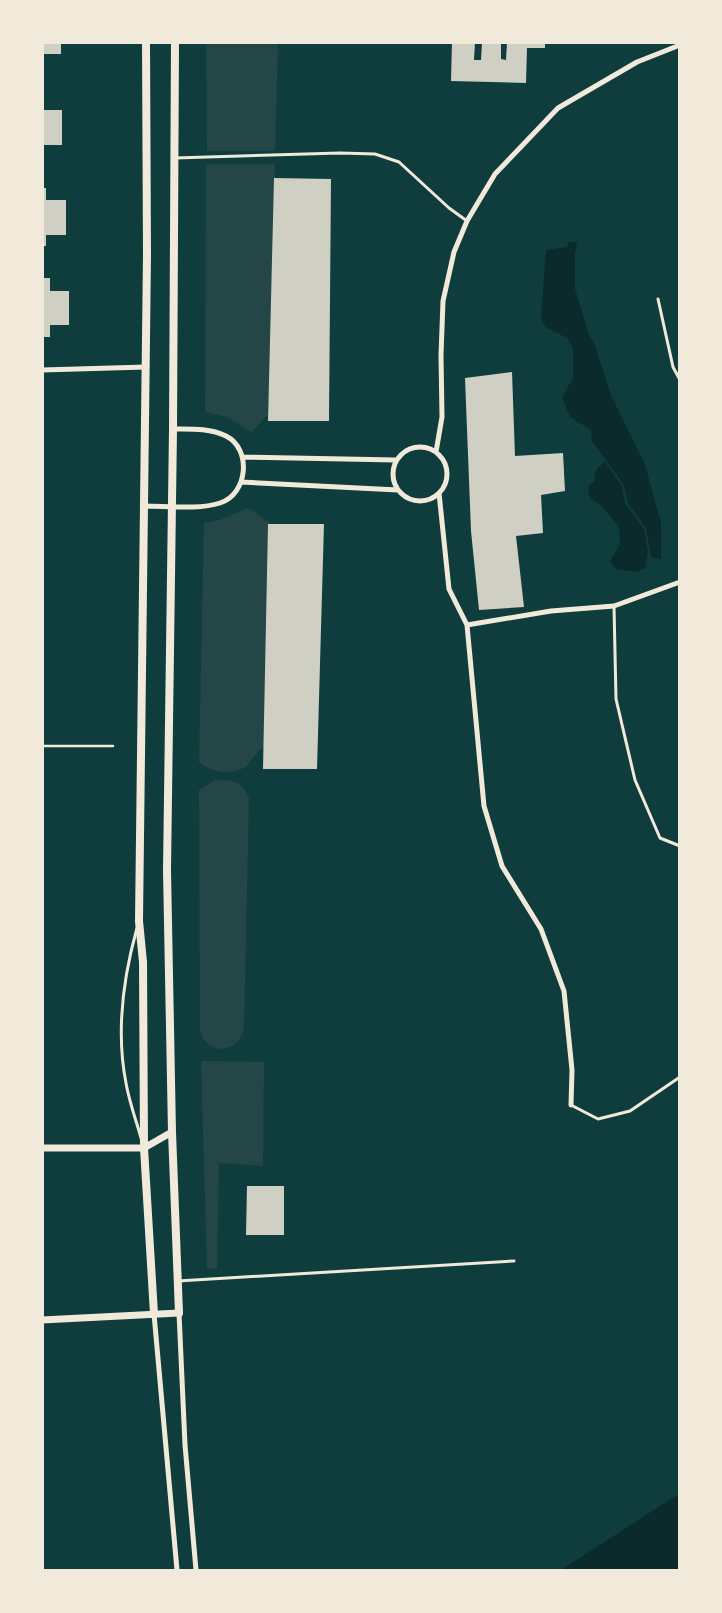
<svg xmlns="http://www.w3.org/2000/svg" width="722" height="1613" font-family="Commissioner,sans-serif">
	<style>
		.green { fill: #244646 }
		.water { fill: #0a2a2b }
		.building { fill: #cfcfc3 }
		.lines { fill: none; stroke-linecap: round; stroke-linejoin: round }
		.path { stroke: #f1e9da; stroke-width: 2.5 }
		.service { stroke: #f1e9da; stroke-width: 3 }
		.minor { stroke: #f1e9da; stroke-width: 5 }
		.tertiary { stroke: #f1e9da; stroke-width: 7 }
		.secondary { stroke: #f1e9da; stroke-width: 8 }
	</style>
	<rect width="100%" height="100%" fill="#0f3d3e"/>
	<!-- green -->
	<path class="green" d="M206 43H278L275 151H207Z
		M206 164H275L268 415 251 432 227 417 205 412Z
		M245 509H251L270 523 268 745C256 750 256 756 248 764 236 777 211 773 199 762L204 523 220 520Z
		M215 780C230 779 243 782 249 798L244 1027C241 1052 207 1058 200 1031L199 790Z
		M201 1061 264 1062 263 1166 219 1163 217 1268 207 1269Z"/>
	<!-- water -->
	<path class="water" d="M569 241 577 243 575 254V289L589 335 594 343 611 395 645 465 661 523V559L651 557 646 528 628 503 624 485 592 441 591 430 570 417 562 397 573 378V348L567 338 545 327 541 318 546 250 567 247Z
		M605 462 622 486 625 503 644 529 648 551 645 568 637 572 616 569 610 561 620 544 619 527 601 505 592 500 588 493V486L595 481C594 471 597 467 605 462Z
		M677 1495 680 1499 679 1570H561Z"/>
	<!-- building -->
	<path class="building" d="M42 42H61V54H42Z
		M452 42H475L474 60H481L482 43 501 44V59L506 60 507 42H545V48H527L526 83 451 81Z
		M42 110H62V145H42Z
		M274 178 331 179 329 421H268Z
		M42 188H46V200H66V235H46V246H42Z
		M42 278H50V291H69V325H50V337H42Z
		M512 372 515 456 563 453 565 491 541 495 543 533 516 536 524 607 479 610 471 531 465 378Z
		M268 524H324L317 769H263Z
		M247 1186H284V1235H246Z"/>
	<g class="lines">
		<!-- path -->
		<path class="path" d="M42 746H113"/>
		<!-- service -->
		<path class="service" d="M175 158 340 153 375 154 399 162 449 208 467 221
			M658 299 673 367 680 380
			M614 606 616 699 635 780 660 838 680 846
			M137 928C123 978 116 1032 126 1083 129 1101 136 1120 141 1138
			M571 1105 598 1119 630 1111 680 1077
			M178 1281 514 1261"/>
		<!-- minor -->
		<path class="minor" d="M42 370 146 367
			M393 474a27 27 0 1 1 54 0a27 27 0 1 1-54 0Z
			M436 452 442 417 441 355 443 301 454 252 467 221 495 174 558 108 637 62 680 45
			M242 457 396 460
			M241 482 398 490
			M439 493 449 589 467 625 484 806 502 866 541 929 564 991 572 1070 571 1105
			M144 506C166 506 199 510 220 503 248 494 252 449 226 436 210 428 191 429 173 429
			M467 625 551 611 614 606 680 582
			M179 1313 185 1445 196 1570
			M154 1314 177 1570"/>
		<!-- tertiary -->
		<path class="tertiary" d="M42 1148H144L172 1132
			M42 1320 179 1313"/>
		<!-- secondary -->
		<path class="secondary" d="M146 42 147 255 139 921 143 962 144 1148 154 1314
			M175 42 173 429 167 870 172 1132 179 1313"/>
	</g>
	<!-- border -->
	<rect width="722" height="1613" fill="none" stroke="#f1e9da" stroke-width="88"/>
</svg>
